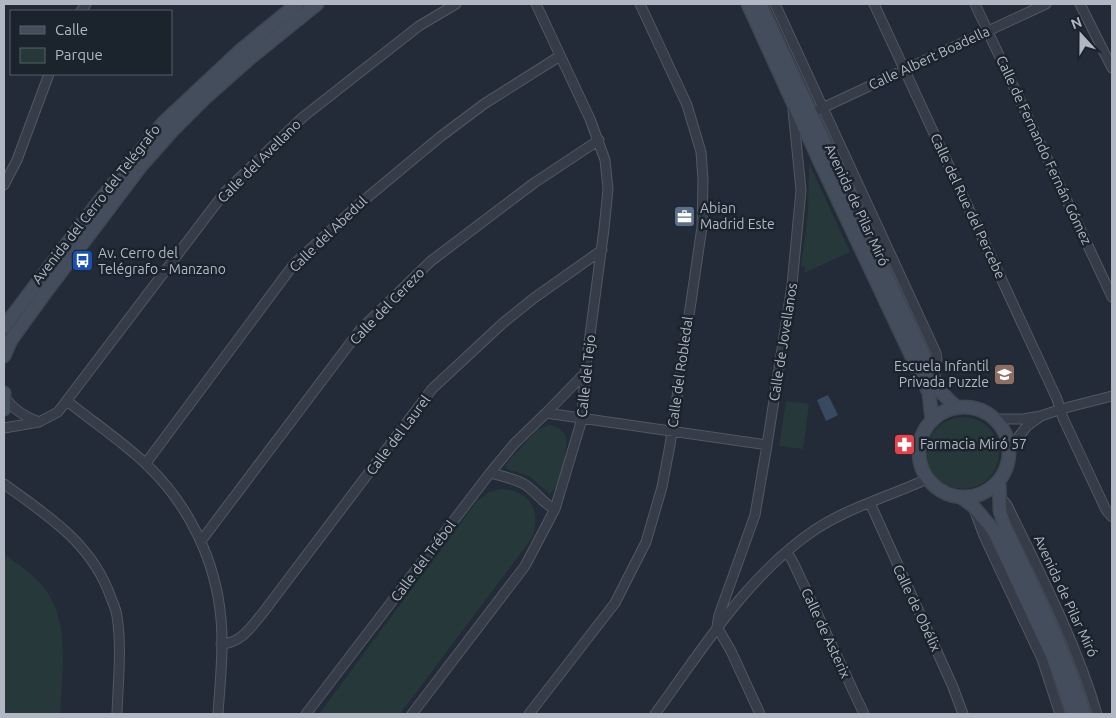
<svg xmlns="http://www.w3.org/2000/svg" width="1116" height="718" font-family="Ubuntu,sans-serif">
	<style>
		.green { fill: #26383a }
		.water { fill: #394960 }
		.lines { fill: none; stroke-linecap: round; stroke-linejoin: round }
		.street-casing { stroke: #515863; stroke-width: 11 }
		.secondary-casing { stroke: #3f4751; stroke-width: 15 }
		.street { stroke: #363d48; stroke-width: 9 }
		.secondary { stroke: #444d5b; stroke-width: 12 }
		.labels { text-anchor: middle; stroke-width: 5; stroke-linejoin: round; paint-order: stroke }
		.street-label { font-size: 14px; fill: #b1b8c4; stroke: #1b232d }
		.poi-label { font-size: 14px; fill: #b1b8c4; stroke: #1b232d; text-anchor: start }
	</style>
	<rect width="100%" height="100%" fill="#232b38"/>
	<!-- green -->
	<path class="green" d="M809 163 850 252 804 273 805 267 801 266 808 215Z
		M786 401 809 404 803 449 779 446Z
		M927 453a36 36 0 1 1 72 0a36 36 0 1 1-72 0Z
		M549 425C556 426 561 428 565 435 570 445 559 487 550 494L529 476 507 469 506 464 537 430Z
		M501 489C532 491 541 511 532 538L400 714H319L477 501 489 492Z
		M4 554C16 563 30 572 40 583 72 619 62 670 60 714H4Z"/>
	<!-- water -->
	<path class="water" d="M828 395 838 415 826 421 817 400Z"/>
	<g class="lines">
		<defs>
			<path id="street" d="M775 4 936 353 937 360 933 376
				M874 4 1057 399 1063 418 1106 510 1112 517
				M975 4 1112 297
				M1080 4 1112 68
				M81 11 86 4
				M818 110 1046 4
				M4 185 17 160 49 74
				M5 398C14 410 25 417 39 422
				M67 401C93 422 123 442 147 465 189 505 216 561 221 619 224 650 220 683 218 714
				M546 413 585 373
				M1041 416 1061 409 1112 396
				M996 419H1023L1041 416 1027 426 1009 449
				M4 428 39 422 58 412 225 192 303 117 419 26 456 4
				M146 463 294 264 357 206 440 137 484 104 560 56
				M490 473C501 476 513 478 524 484 536 491 543 504 555 509
				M4 484C48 516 92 543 111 598 113 603 116 609 117 616 122 648 118 682 117 714
				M999 496 1007 505C1040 573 1076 642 1097 714
				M870 503 953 687 963 714
				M974 509 984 536 1042 659 1060 714
				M201 541 360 330 431 261 534 183 599 140
				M787 552 793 562 864 714
				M717 627 719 615 755 515 767 445 792 285 801 190 793 110
				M717 627 731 651 760 714
				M221 644C241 643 250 628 262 614L432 389 503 323 534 298 602 250
				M306 714 490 473 514 444 546 413 767 445
				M412 714 525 566 555 509 582 419 585 373 604 229 608 189 605 160 590 119 536 4
				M529 714 615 603 646 542 662 487 670 445 702 227 703 180 701 152 687 105 640 4
				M655 714C703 649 747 575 816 529 850 507 890 496 927 479"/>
			<path id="secondary" d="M748 4 820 162 929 393 932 421
				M760 4 933 376 940 391 957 408
				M4 327 97 204 163 123 241 50 297 4
				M4 356 11 340 45 293 141 166 172 131 204 99 249 59 317 4
				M4 393V409
				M919 452a45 45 0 1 1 90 0a45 45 0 1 1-90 0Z
				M999 481 1000 511 1005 526C1033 588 1065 649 1084 714
				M961 497 973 506 994 531 1052 655 1065 690 1072 714"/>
		</defs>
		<!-- street casing -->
		<use href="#street" class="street-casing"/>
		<!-- secondary casing -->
		<use href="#secondary" class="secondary-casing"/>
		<!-- street -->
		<use href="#street" class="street"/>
		<!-- secondary -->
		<use href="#secondary" class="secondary"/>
	</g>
	<!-- icons -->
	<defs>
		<symbol id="office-square" viewBox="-11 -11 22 22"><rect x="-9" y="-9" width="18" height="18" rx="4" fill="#5c6f8a" stroke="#1b232d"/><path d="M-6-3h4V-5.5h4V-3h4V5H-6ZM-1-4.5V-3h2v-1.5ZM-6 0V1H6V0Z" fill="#fff"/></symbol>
		<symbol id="bus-square" viewBox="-11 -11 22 22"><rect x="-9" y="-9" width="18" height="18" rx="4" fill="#1a4fb4" stroke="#1b232d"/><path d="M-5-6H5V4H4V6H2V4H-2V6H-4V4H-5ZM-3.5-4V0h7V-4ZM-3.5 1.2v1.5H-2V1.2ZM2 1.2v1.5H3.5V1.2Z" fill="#fff"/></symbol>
		<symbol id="school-square" viewBox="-11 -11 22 22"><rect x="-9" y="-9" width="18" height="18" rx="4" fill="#8d6e63" stroke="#1b232d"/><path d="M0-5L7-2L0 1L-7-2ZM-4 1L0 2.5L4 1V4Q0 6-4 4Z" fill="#fff"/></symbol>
		<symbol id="pharmacy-square" viewBox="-11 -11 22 22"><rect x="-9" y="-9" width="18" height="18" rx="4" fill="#e0444e" stroke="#1b232d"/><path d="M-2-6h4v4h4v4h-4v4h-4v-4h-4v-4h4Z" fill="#fff"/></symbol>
	</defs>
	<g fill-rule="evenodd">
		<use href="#office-square" x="672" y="204" width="25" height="25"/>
		<use href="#bus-square" x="70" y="248" width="25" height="25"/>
		<use href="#school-square" x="992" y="362" width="25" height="25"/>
		<use href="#pharmacy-square" x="892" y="432" width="25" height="25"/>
	</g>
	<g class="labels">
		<!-- street labels -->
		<g class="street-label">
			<text transform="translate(929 58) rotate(-25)" y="5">Calle Albert Boadella</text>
			<text transform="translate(1044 150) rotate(65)" y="5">Calle de Fernando Fernán Gómez</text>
			<text transform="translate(259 161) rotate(-45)" y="5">Calle del Avellano</text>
			<text transform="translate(96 204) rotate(-52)" y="5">Avenida del Cerro del Telégrafo</text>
			<text transform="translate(857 205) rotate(65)" y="5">Avenida de Pilar Miró</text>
			<text transform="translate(968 206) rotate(65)" y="5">Calle del Rue del Percebe</text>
			<text transform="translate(328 234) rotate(-44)" y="5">Calle del Abedul</text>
			<text transform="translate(387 306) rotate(-46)" y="5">Calle del Cerezo</text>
			<text transform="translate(783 342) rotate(-81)" y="5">Calle de Jovellanos</text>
			<text transform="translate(680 372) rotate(-82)" y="5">Calle del Robledal</text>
			<text transform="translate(586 376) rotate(-84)" y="5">Calle del Tejo</text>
			<text transform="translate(398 435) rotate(-53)" y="5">Calle del Laurel</text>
			<text transform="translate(423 561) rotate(-53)" y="5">Calle del Trébol</text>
			<text transform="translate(1066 596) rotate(65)" y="5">Avenida de Pilar Miró</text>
			<text transform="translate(917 608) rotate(65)" y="5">Calle de Obélix</text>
			<text transform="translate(826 633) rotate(65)" y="5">Calle de Asterix</text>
		</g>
		<!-- poi labels -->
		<g class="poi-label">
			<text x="700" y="213">Abian<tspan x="700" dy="16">Madrid Este</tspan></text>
			<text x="98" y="258">Av. Cerro del<tspan x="98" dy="16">Telégrafo - Manzano</tspan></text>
			<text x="989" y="371" text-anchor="end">Escuela Infantil<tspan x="989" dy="16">Privada Puzzle</tspan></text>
			<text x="920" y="449">Farmacia Miró 57</text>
		</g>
	</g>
	<!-- border -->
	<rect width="1116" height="718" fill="none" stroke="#b1b8c4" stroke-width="10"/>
	<!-- legend -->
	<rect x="10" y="10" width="162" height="65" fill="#1b232d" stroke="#575f69"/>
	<rect x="20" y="26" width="25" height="8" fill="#444d5b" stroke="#575f69"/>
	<text x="55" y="35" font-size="15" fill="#b1b8c4">Calle</text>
	<rect x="20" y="48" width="25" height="15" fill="#26383a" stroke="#575f69"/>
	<text x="55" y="60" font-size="15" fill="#b1b8c4">Parque</text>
	<!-- north arrow -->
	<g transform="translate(1081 35) rotate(339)" stroke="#1b232d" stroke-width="4" paint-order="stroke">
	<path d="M0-4L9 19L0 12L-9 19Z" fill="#b1b8c4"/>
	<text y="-8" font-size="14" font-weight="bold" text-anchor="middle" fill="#b1b8c4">N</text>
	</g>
</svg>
